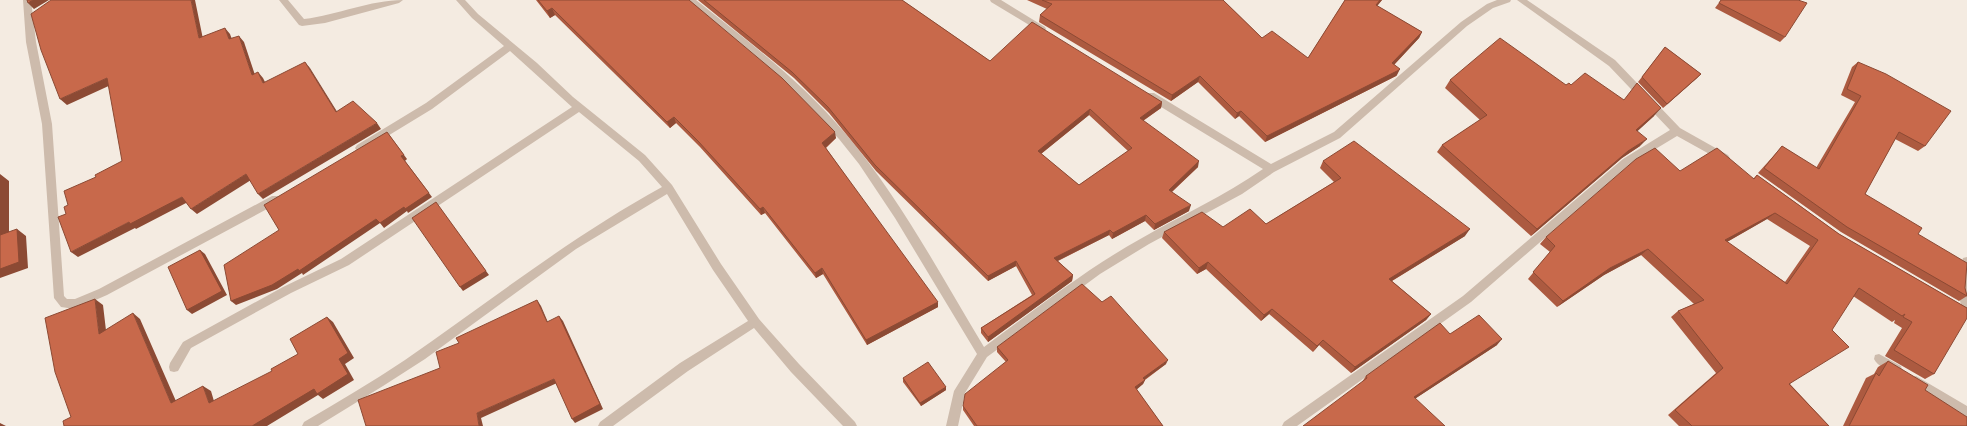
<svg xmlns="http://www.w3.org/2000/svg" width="1967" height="426" font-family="Jost,sans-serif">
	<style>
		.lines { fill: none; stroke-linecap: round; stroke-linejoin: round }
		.minor { fill: #cdbbac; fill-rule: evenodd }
		.wall { fill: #ac5a40; fill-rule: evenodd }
		.shaded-wall { fill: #8c4a34 }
		.building { fill: #c8694b; stroke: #8c4a34; fill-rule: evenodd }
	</style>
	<rect width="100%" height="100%" fill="#f4ebe1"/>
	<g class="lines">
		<!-- minor -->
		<path class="minor" d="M23 0H31L36 42 52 124 64 296 67 299H75L99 289 272 196H280L281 199 280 202 107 295 75 309 61 307 54 298 42 124 26 42Z
			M279 0H288L304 19C338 15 370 0 403 0L399 3 325 23 302 26 299 25Z
			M456 0H465L478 14 537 63 573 97 645 155 672 185 721 264 759 319 799 364 855 422 857 426H843L791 372 754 328 688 371 613 426H598L600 422 680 363 748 321 713 270 667 194 576 249 425 359 383 386 318 426H302L304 422C338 402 372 382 405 360 490 301 571 237 662 187L639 161 579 112 349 265 291 293 191 348 178 371 174 372 170 371 169 367 170 363 183 342 283 287 341 259 572 107 510 51 432 109 363 151H357L355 148 357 145 426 103 504 46 472 18Z
			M686 0H696C748 41 802 82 845 133 900 198 940 274 984 347 1036 309 1086 269 1142 238 1182 215 1224 196 1263 169L1148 99 1146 96 1148 93H1154L1271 164 1334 132 1461 22 1487 4 1497 0H1511L1510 2 1493 8 1467 26 1340 138 1274 172 1242 194 1149 244 1100 274 987 357 965 393 958 426H946L954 391 977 354 895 218 859 164 839 139 785 83Z
			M990 0H1001L1045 27 1046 29 1045 31H1039L991 2Z
			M1517 0H1527L1615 60 1680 128 1728 155 1730 158 1728 161H1722L1677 136 1629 165 1471 302 1297 426H1282L1284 422 1463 296 1623 159 1670 130 1609 66Z
			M1967 257V312L1963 310C1956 295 1960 277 1962 261L1963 258Z
			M1879 354 1901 366 1902 370 1901 374 1897 375C1890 372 1877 366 1874 359L1875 355Z
			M1916 376 1967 406V417L1912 385 1911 381 1912 377Z"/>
	</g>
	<!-- wall -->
	<path class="wall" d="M536 0H689L836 138 826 148 938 307 867 345 823 274 816 278 765 213 761 215 700 147 676 123 670 128 555 15 550 18Z
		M698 0H902L990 61 1162 102 1161 108 1143 121 1198 167 1172 192 1189 211 1154 230 1145 221 1112 239 1109 235 1058 261 1073 275 1072 281 988 342 981 333V328L1032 295 1016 266 988 281 876 171 829 113 794 78ZM1089 115 1128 151 1079 185 1041 154Z
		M1027 0H1223L1262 38 1308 58 1345 0H1382L1377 6 1422 32 1419 38 1394 65 1397 75 1396 76 1265 142 1239 116 1235 119 1198 82 1171 101 1039 22 1040 15 1047 9Z
		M1721 0 1785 37 1780 42 1715 8Z
		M1665 47 1701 74 1697 78 1663 108 1638 82Z
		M1858 62 1925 146 1918 151 1895 139 1865 194 1918 234 1965 288 1967 296 1959 301 1841 232 1758 173 1777 152 1782 146 1816 168 1855 102 1841 95 1852 67Z
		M1450 80 1566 85H1571L1624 100 1654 116 1637 131 1640 146 1622 158 1531 236 1437 152 1442 145 1480 120 1445 88Z
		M1323 161 1465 236 1392 281 1431 314 1426 320 1351 373 1319 345 1313 352 1269 314 1261 321 1206 269 1197 274 1162 238 1164 232 1266 224 1334 182 1320 168Z
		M1680 171 1754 178 1757 175 1839 234 1967 308 1934 374 1925 379 1885 356 1902 328 1894 323 1895 320 1892 322 1853 296 1790 384 1829 426H1679L1668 415 1716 373 1671 317 1678 311 1694 304 1641 255 1604 275 1557 307 1528 279 1550 252 1540 244 1546 237ZM1767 219 1810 246 1785 282 1727 242Z
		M1450 334 1497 345 1416 398 1362 382 1366 376Z
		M997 347 1166 364 1145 380 1143 384 1136 389 1163 426H974L963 410V406L1006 362 997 352Z
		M1888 361 1925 390 1967 426H1843L1866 378 1874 374 1878 367Z
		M903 378 946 387V390L921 406 903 382Z"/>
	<!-- shaded-wall -->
	<path class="shaded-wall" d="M33 0H49L34 9 28 3Z
		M191 0H195L204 44 199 38Z
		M1380 0H1382L1373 11 1376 5Z
		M552 8 555 15 550 18 547 11Z
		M225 28 230 34 234 45 229 39Z
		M1422 32 1419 38 1390 69 1392 63Z
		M239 36 244 42 257 81 252 75Z
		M305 62 310 68 341 118 336 112Z
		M1400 69 1397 75 1396 76 1265 142 1267 136Z
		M258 72 263 78 268 88 263 83Z
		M1701 74 1697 78 1663 108 1667 104Z
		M1200 76 1198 82 1171 101 1172 95Z
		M107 78 113 84 67 105 60 99Z
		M1162 102 1161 108 1138 124 1140 118Z
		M1661 108 1654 116 1630 138 1636 130Z
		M1090 109 1089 115 1037 157 1038 151Z
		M1241 111 1239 116 1235 119 1237 113Z
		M674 117 676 123 670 128 667 122Z
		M377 123 381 129 263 199 258 194Z
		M387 132 407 159 405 161 432 197 408 213 407 211 384 228 380 223 401 156Z
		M835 132 836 138 824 149 822 143Z
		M1647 139 1640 146 1622 158 1531 236 1537 229 1628 151Z
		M1199 161 1198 167 1167 196 1169 190Z
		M0 174 9 181V242L0 236Z
		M246 174 251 180 197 214 191 209Z
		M182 197 188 202 136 229 135 228 78 257 71 252 129 222Z
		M1191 205 1189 211 1154 230 1155 224Z
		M439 207 489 275 463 291 460 287Z
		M763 207 765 213 761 215 760 209Z
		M1775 213 1767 219 1718 247 1725 240Z
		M1146 215 1145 221 1112 239 1113 233Z
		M376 219 380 223 303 275 302 273 277 289 236 305 231 301Z
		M17 229 26 236 28 268 0 278V269Z
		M1470 229 1465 236 1385 285 1389 279Z
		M1110 230 1109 235 1053 263 1054 258Z
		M1648 249 1641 255 1604 275 1557 307 1563 301 1610 268Z
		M200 250 205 254 227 295 192 314 187 310Z
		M1016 261V266L988 281V276Z
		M1208 262 1206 269 1197 274 1199 268Z
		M822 268 823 274 816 278 815 273Z
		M1073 275 1072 281 988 342V337Z
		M95 299 103 305 107 339 99 334Z
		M537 300 541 306 550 327 547 322Z
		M938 302V307L867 345 866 340Z
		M1272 309 1269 314 1261 321 1264 315Z
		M133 313 140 319 179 408 171 403Z
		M1431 314 1426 320 1351 373 1355 367Z
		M559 316 563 321 603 409 575 423 572 419Z
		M327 317 333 322 354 358 345 364 354 380 323 399 318 395 267 426H252L339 359Z
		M1502 339 1497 345 1410 402 1414 397Z
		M1323 340 1319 345 1313 352 1317 346Z
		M1168 360 1166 364 1141 382 1143 378Z
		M554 379 557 383 481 418 483 426H479L477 413Z
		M1145 380 1143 384 1134 392 1135 387Z
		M203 386 211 391 216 408 209 403Z
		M946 387V390L921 406 920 403Z
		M0 423 6 426H0Z"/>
	<!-- building -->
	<path class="building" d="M27 0H33L28 3Z
		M51 0H191L199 38 225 28 229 39 239 36 252 75 258 72 263 83 305 62 336 112 353 101 377 123 258 194 246 174 191 209 182 197 130 224 129 222 71 252 58 217 66 214 64 207 68 205 64 191 96 177 95 175 122 161 107 78 60 99 41 50 31 14Z
		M538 0H689L782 78 835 132 822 143 938 302 866 340 822 268 815 273 763 207 760 209 698 141 674 117 667 122 552 8 547 11Z
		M704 0H902L990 61 1032 22 1162 102 1140 118 1199 161 1169 190 1191 205 1155 224 1146 215 1113 233 1110 230 1054 258 1073 275 988 337 981 328 1035 294 1016 261 988 276 875 165 828 107 792 72ZM1090 109 1132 148 1079 185 1038 151Z
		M1042 0H1223L1262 38 1272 31 1308 58 1345 0H1380L1376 5 1422 32 1392 63 1400 69 1399 70 1267 136 1241 111 1237 113 1200 76 1172 95 1040 15 1052 4Z
		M1721 0H1798L1807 3 1785 37 1719 3Z
		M1500 38 1566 85 1569 83 1571 85 1585 73 1624 100 1637 83 1661 108 1636 130 1647 139 1628 151 1537 229 1442 145 1487 115 1450 80Z
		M1665 47 1701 74 1667 104 1642 77Z
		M1858 62 1886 74 1951 111 1925 146 1899 132 1865 194 1922 228 1918 234 1967 263 1965 288 1967 296 1847 227 1764 168 1782 146 1819 169 1861 96 1847 89Z
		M387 132 404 155 401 156 429 193 405 209 404 207 380 223 376 219 299 271 298 269 272 285 231 301 224 265 279 230 264 205Z
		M1354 141 1470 229 1389 279 1431 314 1355 367 1323 340 1317 346 1272 309 1264 315 1208 262 1199 268 1164 232 1202 212 1223 227 1250 209 1266 224 1341 178 1323 161Z
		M1655 148 1680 171 1717 148 1754 179 1757 175 1839 234 1967 308V318L1934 374 1894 350 1912 322 1903 317 1905 314 1902 316 1859 288 1832 330 1849 347 1789 384 1829 426H1692L1675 410 1723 368 1678 311 1704 300 1648 249 1610 268 1563 301 1533 272 1555 246 1546 237 1636 159ZM1775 213 1818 240 1787 284 1725 240Z
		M436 202 486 271 460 287 412 218Z
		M17 229 19 262 0 269V235Z
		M200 250 222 291 187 310 168 267Z
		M1082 284 1102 302 1111 296 1168 360 1143 378 1145 380 1135 387 1163 426H977L963 406 965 394 1008 360 997 347Z
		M95 299 99 334 133 313 171 403 203 386 209 403 272 371 271 369 298 354 290 339 327 317 348 353 339 359 348 374 317 394 314 389 252 426H64L63 421 71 417 55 372 45 318Z
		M537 300 547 322 559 316 600 404 572 419 554 379 477 413 479 426H366L358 400 440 368 436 352 459 343 456 338Z
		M1479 315 1502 339 1414 397 1445 426H1303L1367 378 1366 376 1440 323 1450 334Z
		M1888 361 1928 385 1925 390 1967 417V426H1849L1876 373 1879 376Z
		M928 362 946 387 920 403 903 378Z"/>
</svg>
